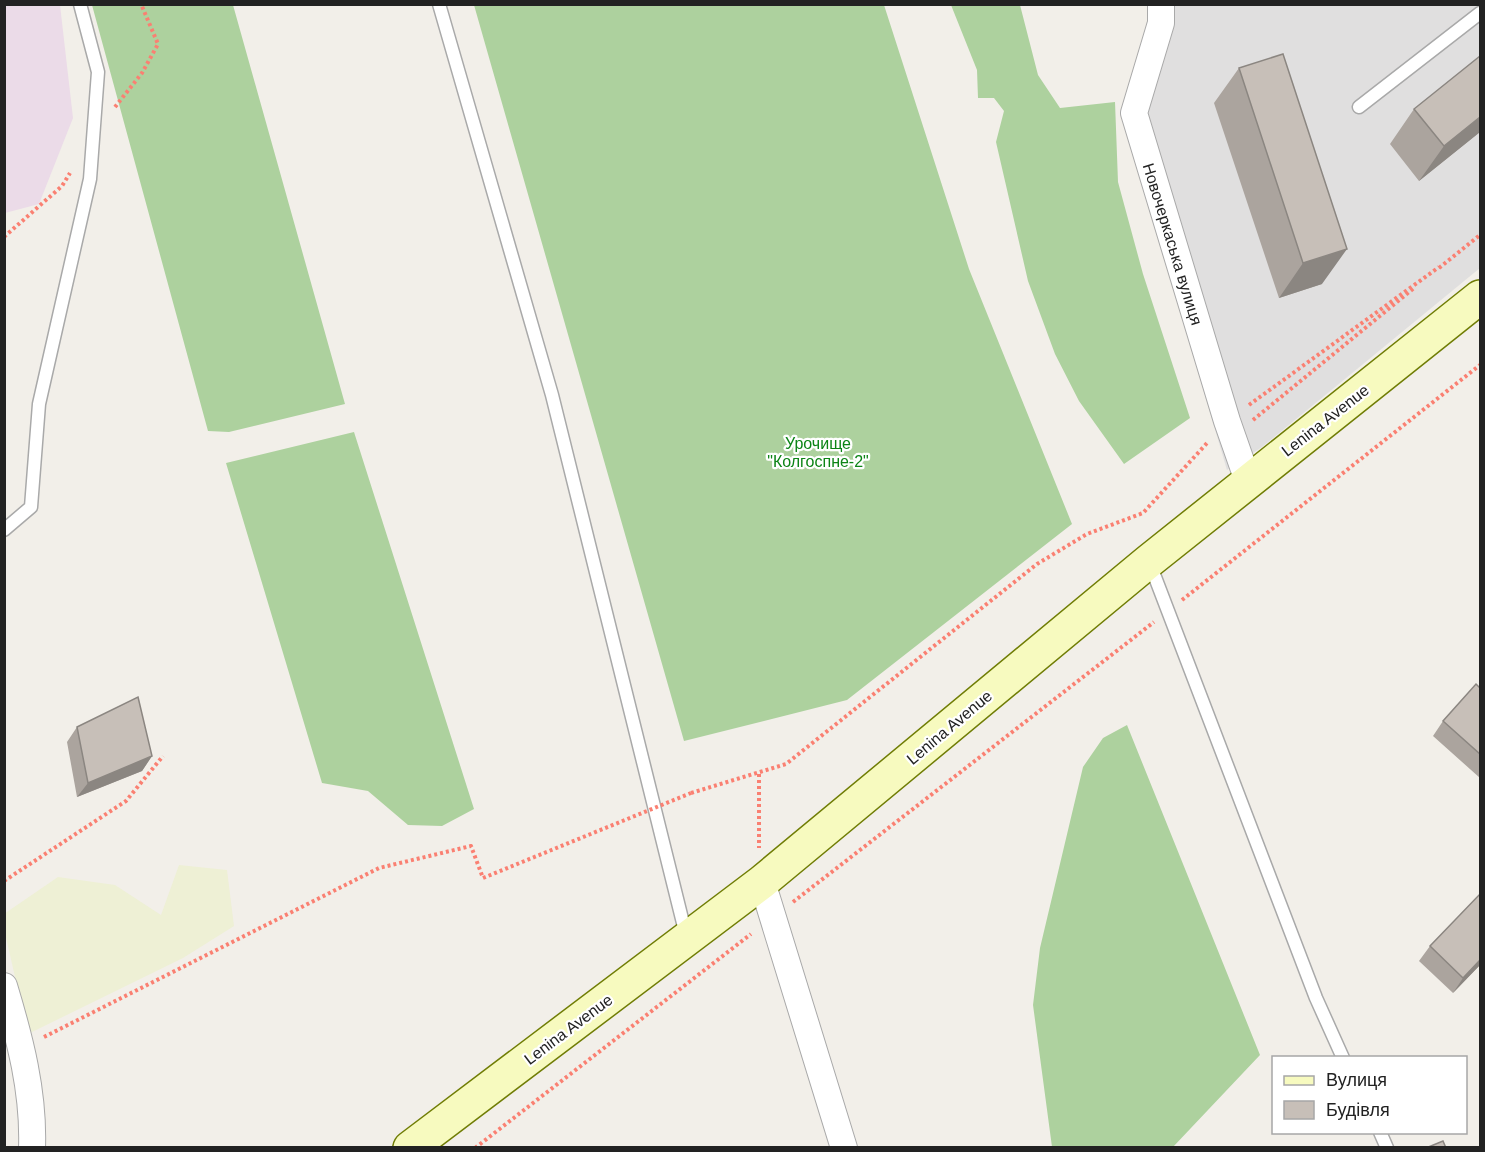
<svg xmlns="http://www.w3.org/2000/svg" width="1485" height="1152" font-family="Arial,sans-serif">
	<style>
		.residential { fill: #e0dfdf }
		.industrial { fill: #ebdbe8 }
		.farmland { fill: #eef0d5 }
		.forest { fill: #add19e }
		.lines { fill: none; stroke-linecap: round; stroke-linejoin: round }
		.service-casing { stroke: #a9a9a9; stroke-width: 15 }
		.minor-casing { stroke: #a9a9a9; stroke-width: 28 }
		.secondary-casing { stroke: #707d05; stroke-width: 36 }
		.path { stroke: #fa8072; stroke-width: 4; stroke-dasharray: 3 3; stroke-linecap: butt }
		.service { stroke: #fff; stroke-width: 12 }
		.minor { stroke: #fff; stroke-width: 26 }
		.secondary { stroke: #f7fabf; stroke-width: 33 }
		.path-bridge { stroke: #fa8072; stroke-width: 4; stroke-dasharray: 3 3; stroke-linecap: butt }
		.wall { fill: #aba49e }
		.shaded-wall { fill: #8b8681 }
		.building { fill: #c7bfb8; stroke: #8b8681; stroke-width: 1.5 }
		.labels { text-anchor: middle; stroke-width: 4.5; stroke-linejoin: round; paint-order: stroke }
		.street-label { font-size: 16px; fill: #222; stroke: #fff }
		.park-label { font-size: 16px; fill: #0c8416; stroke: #fff }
	</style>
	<rect width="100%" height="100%" fill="#f2efe9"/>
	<!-- residential -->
	<path class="residential" d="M1150 5H1480V268L1262 447 1227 470 1135 158 1140 61Z"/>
	<!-- industrial -->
	<path class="industrial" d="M5 4 60 5 73 118 39 204 5 213Z"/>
	<!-- farmland -->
	<path class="farmland" d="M179 865 227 870 234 926 183 958 28 1034 5 933 4 914 58 877 115 885 161 915Z"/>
	<!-- forest -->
	<path class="forest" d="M92 5H233L345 404 229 432 208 431Z
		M474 5H884L969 269 1072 524 847 700 684 741Z
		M951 5H1020L1038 75 1060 108 1115 102 1118 182 1143 274 1190 418 1124 464 1079 401 1055 354 1028 281 996 142 1004 111 994 98H978L977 70Z
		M354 432 474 809 442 826 408 825 368 791 322 783 226 463Z
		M1127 725 1260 1055 1173 1147H1052L1033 1005 1040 948 1083 767 1103 738Z"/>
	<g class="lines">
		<defs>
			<path id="service" d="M439 4 552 395 686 935
				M1359 107 1480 13
				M4 530 31 507 39 404 90 179 98 72 80 4
				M1150 564 1316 998 1343 1058
				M1380 1132 1387 1148"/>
			<path id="minor" d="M1161 4V23L1134 113 1227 421 1248 481
				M762 882 844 1148
				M4 986C20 1039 34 1092 32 1148"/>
			<path id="secondary" d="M410 1148 762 882 1149 561 1480 297"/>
		</defs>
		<!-- service casing -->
		<use href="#service" class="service-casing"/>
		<!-- minor casing -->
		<use href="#minor" class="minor-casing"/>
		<!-- secondary casing -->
		<use href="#secondary" class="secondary-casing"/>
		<!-- path -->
		<path class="path" d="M115 107 142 73 158 44 141 4
			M4 237 62 186 70 173
			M1439 268 1480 235
			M1249 405 1439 267
			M1253 420 1414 288
			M1182 600 1480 365
			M759 774V848
			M691 793 786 764 1037 564 1087 534 1143 513 1208 442
			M4 881 126 801 163 756
			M793 902 1154 622
			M44 1037 379 868 471 846 483 878
			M475 1148 751 934"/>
		<!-- service -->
		<use href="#service" class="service"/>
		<!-- minor -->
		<use href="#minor" class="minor"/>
		<!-- secondary -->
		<use href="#secondary" class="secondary"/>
		<!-- path-bridge -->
		<path class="path-bridge" d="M483 878 691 793"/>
	</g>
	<!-- wall -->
	<path class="wall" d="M1239 68 1322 284 1279 298 1214 103Z
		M1414 109 1480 132 1419 181 1390 144Z
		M1480 688V778L1433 736 1443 721Z
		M77 727 152 756 142 771 77 797 67 742Z
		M1480 894V965L1453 993 1419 961 1430 946Z"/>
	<!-- shaded-wall -->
	<path class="shaded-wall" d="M1480 117V132L1419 181 1444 146Z
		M1347 249 1322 284 1279 298 1303 263Z
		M152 756 142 771 77 797 88 783Z
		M1480 960V965L1453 993 1463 978Z"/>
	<!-- building -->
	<path class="building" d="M1283 54 1347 249 1303 263 1239 68Z
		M1480 56V117L1444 146 1414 109Z
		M1476 684 1480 688V754L1443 721Z
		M138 697 152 756 88 783 77 727Z
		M1480 894V960L1463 978 1430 946Z
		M1443 1141 1446 1148H1426Z"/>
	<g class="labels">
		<!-- street labels -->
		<g class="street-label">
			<text transform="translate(1173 244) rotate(73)" y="6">Новочеркаська вулиця</text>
			<text transform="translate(1325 420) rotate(-38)" y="6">Lenina Avenue</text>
			<text transform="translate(949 727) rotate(-40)" y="6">Lenina Avenue</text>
			<text transform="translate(568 1029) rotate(-37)" y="6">Lenina Avenue</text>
		</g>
		<!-- park labels -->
		<g class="park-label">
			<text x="818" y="449">Урочище<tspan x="818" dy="18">"Колгоспне-2"</tspan></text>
		</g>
	</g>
	<!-- border -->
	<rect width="1485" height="1152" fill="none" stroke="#222222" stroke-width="12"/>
	<!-- legend -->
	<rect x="1272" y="1056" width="195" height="78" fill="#ffffff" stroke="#a7a7a7" stroke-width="1.5"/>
	<rect x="1284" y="1076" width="30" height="9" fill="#f7fabf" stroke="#a7a7a7" stroke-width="1.5"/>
	<text x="1326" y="1086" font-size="18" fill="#222222">Вулиця</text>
	<rect x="1284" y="1101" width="30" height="18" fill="#c7bfb8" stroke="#a7a7a7" stroke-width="1.5"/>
	<text x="1326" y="1116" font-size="18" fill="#222222">Будівля</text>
</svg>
